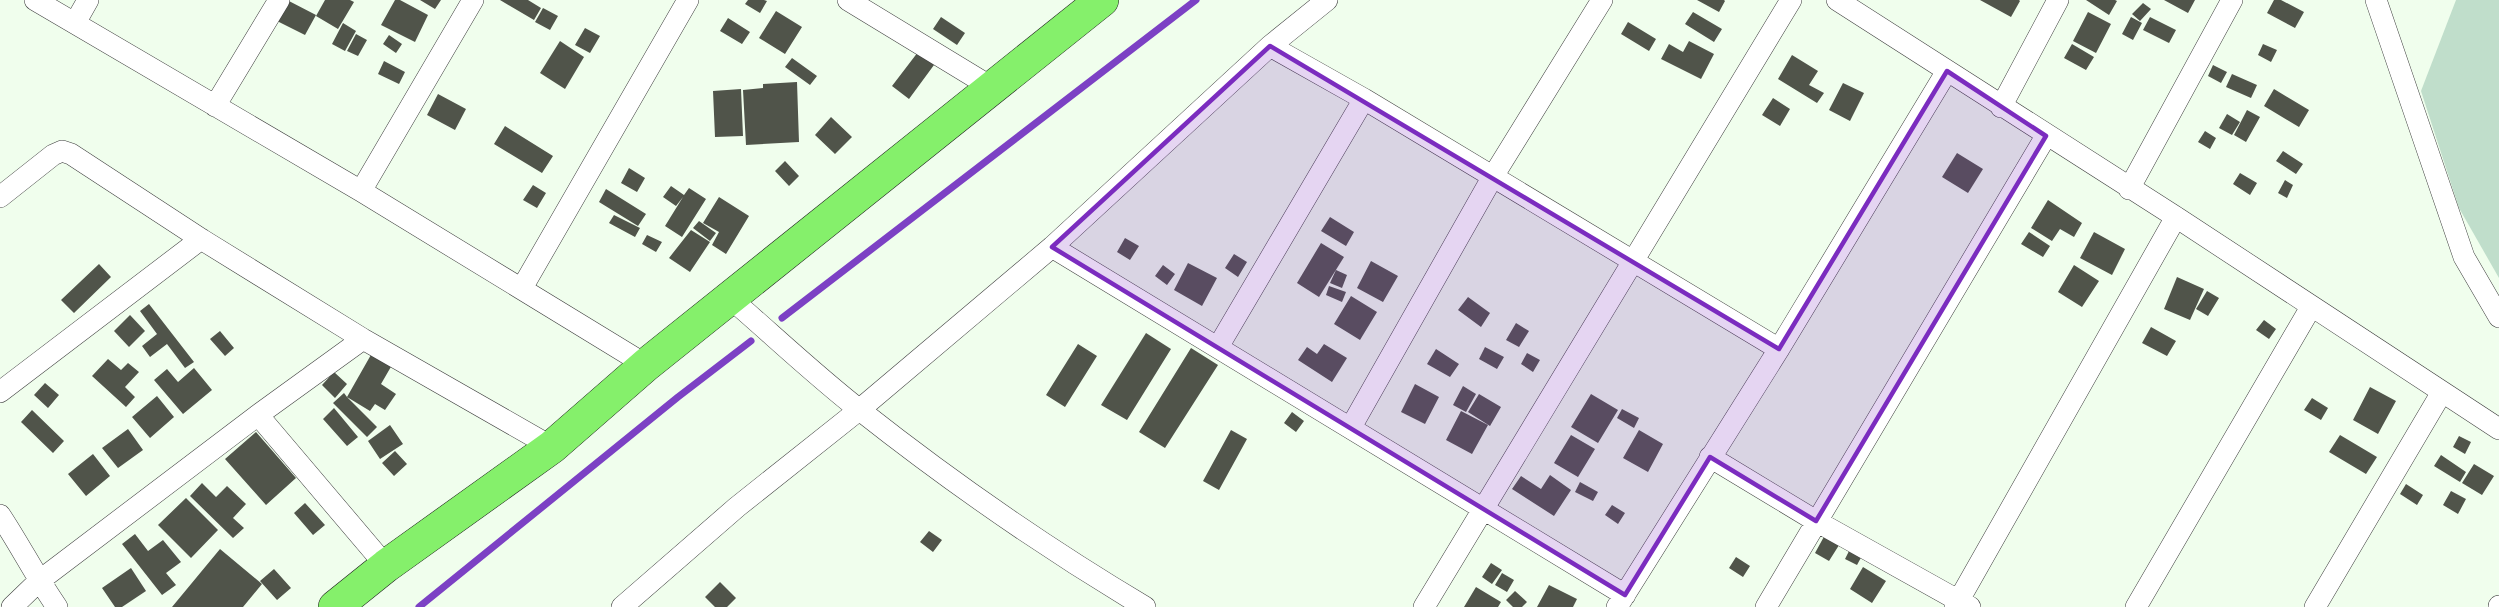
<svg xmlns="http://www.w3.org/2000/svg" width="2499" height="607" font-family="'Playfair Display',serif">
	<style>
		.cemetery { fill: #c0decb }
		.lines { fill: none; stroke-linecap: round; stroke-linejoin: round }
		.stream { stroke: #7c41c4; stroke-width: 7 }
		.building { fill: #50544a }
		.minor-casing { stroke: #3f3f3f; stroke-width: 22 }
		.primary-casing { stroke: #1d1d1d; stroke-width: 34 }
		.minor { stroke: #fff; stroke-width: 21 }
		.primary { stroke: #85f06b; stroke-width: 33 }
		.marked { fill: #7b2cbf; fill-opacity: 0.2; stroke: #7b2cbf; stroke-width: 4.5; stroke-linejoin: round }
	</style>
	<rect width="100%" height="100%" fill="#f0feed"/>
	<!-- cemetery -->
	<path class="cemetery" d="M2456 0H2499V278L2459 208 2421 91Z"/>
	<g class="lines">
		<!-- stream -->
		<path class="stream" d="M782 318 1196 0
			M419 607 678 397 751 341"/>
	</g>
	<!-- building -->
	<path class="building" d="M287 0 316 15 305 35 275 20Z
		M325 0H350L354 2 338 29 316 16Z
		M395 0H400L428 15 415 42 381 25Z
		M420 0H441L435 9Z
		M500 0H528L541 8 534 20Z
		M748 0H764L767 1 760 13 745 4Z
		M1697 0H1724L1725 1 1719 12Z
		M1980 0H2019L2020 1 2011 17Z
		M2086 0H2115L2117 1 2109 15Z
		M2164 0H2195L2188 13Z
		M2274 0H2281L2304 12 2295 28 2267 13Z
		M2143 3 2151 9 2140 21 2132 14Z
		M543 8 558 16 550 30 535 22Z
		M776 11 802 27 785 54 759 38Z
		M1693 12 1722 29 1714 42 1685 24Z
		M2088 12 2111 24 2096 53 2073 41Z
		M941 17 965 33 957 45 933 29Z
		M2131 17 2142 23 2133 40 2122 34Z
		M2150 17 2176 30 2169 43 2143 30Z
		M728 18 750 32 742 44 720 31Z
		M1628 22 1656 39 1649 51 1621 34Z
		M343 23 356 31 345 51 332 44Z
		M585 28 600 36 590 53 575 45Z
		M356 34 367 40 358 56 347 51Z
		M389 35 402 44 396 53 383 44Z
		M560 41 584 57 565 89 540 73Z
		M1689 41 1714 54 1701 79 1661 59 1669 44 1683 52Z
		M2072 44 2094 57 2086 70 2064 58Z
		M2263 44 2277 50 2271 62 2258 55Z
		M918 52 934 65 909 99 892 86Z
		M1792 55 1818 71 1809 85 1824 93 1817 103 1778 79Z
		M792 58 817 76 810 85 785 67Z
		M384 61 405 72 399 84 378 74Z
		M2213 65 2227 72 2221 83 2208 76Z
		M2232 74 2257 85 2251 98 2226 87Z
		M797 82 799 142 746 145 743 90 763 88V84Z
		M1843 83 1864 93 1850 121 1829 110Z
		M741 89 743 136 715 137 713 91Z
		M2274 89 2309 110 2299 127 2264 106Z
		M438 94 466 109 455 130 427 115Z
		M1773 98 1790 109 1780 126 1762 115Z
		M2247 110 2260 117 2246 142 2234 135Z
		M2227 114 2240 122 2232 135 2219 128Z
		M831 117 852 137 835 154 815 135Z
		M505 126 553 156 542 173 494 144Z
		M2205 131 2216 138 2210 149 2198 142Z
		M2283 151 2303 164 2296 174 2276 161Z
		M1957 153 1983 169 1968 193 1942 177Z
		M785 161 799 176 789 186 775 171Z
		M629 168 645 178 637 192 621 183Z
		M2240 173 2257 183 2250 195 2233 184Z
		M2285 180 2293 185 2287 198 2278 193Z
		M533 185 546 193 537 208 523 200Z
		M671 186 684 195 689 188 706 199 682 237 665 226 683 197 676 206 663 197Z
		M606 189 646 214 638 226 599 202Z
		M719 197 749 216 726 254 712 245 719 232 703 223Z
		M2048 200 2082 223 2074 237 2060 229 2052 241 2031 228Z
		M614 215 640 228 635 237 609 223Z
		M1330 217 1354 232 1346 246 1321 231Z
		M699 221 716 233 710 241 693 228Z
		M691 230 710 242 690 272 669 258Z
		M2029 232 2050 246 2043 257 2021 244Z
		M2094 232 2125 249 2112 275 2080 258Z
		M647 235 662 242 656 252 642 244Z
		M1125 238 1139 246 1130 260 1117 252Z
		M1321 243 1344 257 1319 297 1297 283Z
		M1234 254 1247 262 1238 277 1225 268Z
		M1371 261 1398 276 1383 302 1357 288Z
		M1188 263 1217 278 1202 306 1174 290Z
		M99 264 111 277 74 313 61 300Z
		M1163 265 1175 274 1167 285 1155 276Z
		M2074 265 2099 281 2082 307 2058 292Z
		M1336 270 1347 275 1342 288 1330 283Z
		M2177 277 2204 289 2190 320 2164 309Z
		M1329 286 1346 292 1342 302 1326 295Z
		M2207 291 2219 298 2208 316 2196 309Z
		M1351 296 1377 312 1360 340 1334 324Z
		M1468 297 1490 313 1481 327 1458 310Z
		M149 304 194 362 185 368 167 344 150 357 142 346 157 334 140 311Z
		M130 315 145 331 129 347 114 331Z
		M2264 320 2276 329 2269 339 2256 330Z
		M1516 323 1529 331 1519 347 1506 340Z
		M2151 327 2176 341 2167 356 2142 343Z
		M220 331 234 348 225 356 210 339Z
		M1146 333 1171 349 1127 420 1101 405Z
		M1078 344 1097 356 1065 407 1046 395Z
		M1324 344 1347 358 1332 382 1298 360 1307 347 1317 354Z
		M1485 347 1504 357 1497 369 1479 359Z
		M1191 348 1218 365 1165 448 1139 432Z
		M1436 349 1459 364 1450 377 1427 364Z
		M372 353 392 365 381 384 396 394 385 410 375 404 370 411 347 397 377 427 367 437 333 403 344 393 347 397Z
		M1527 353 1540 360 1533 372 1521 364Z
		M108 359 121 370 128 363 139 372 125 387 135 397 126 407 92 376Z
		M194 368 212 390 183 414 154 380 167 369 178 382Z
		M334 372 347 384 335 398 322 385Z
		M45 383 59 395 48 408 34 395Z
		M1415 384 1439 397 1425 424 1401 412Z
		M1463 386 1476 394 1466 412 1453 405Z
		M2370 387 2396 401 2378 434 2353 420Z
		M1479 394 1501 407 1490 426 1468 412Z
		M1591 394 1618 410 1598 443 1571 427Z
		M157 396 174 417 150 438 132 417Z
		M2312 398 2328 408 2321 420 2304 410Z
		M334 408 358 437 347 446 323 419Z
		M1622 409 1639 418 1634 428 1617 418Z
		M32 410 64 441 53 453 21 422Z
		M1461 411 1488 425 1472 454 1446 440Z
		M1292 412 1304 421 1296 432 1284 423Z
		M390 425 403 444 380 459 368 441Z
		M128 429 143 450 118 468 102 448Z
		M1231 430 1247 439 1219 490 1203 481Z
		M1639 430 1663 444 1648 472 1623 458Z
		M256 432 296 478 266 505 225 459Z
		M1571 435 1595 449 1578 477 1554 463Z
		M2340 435 2377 457 2366 474 2329 452Z
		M2459 436 2471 442 2465 454 2453 447Z
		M395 451 407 464 394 476 382 463Z
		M93 454 110 476 86 496 68 474Z
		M2441 455 2466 472 2460 482 2434 466Z
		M2474 464 2494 476 2482 495 2462 483Z
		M1550 475 1571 490 1554 516 1512 489 1521 476 1541 489Z
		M1580 482 1598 492 1593 501 1575 492Z
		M202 483 216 497 227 486 246 504 233 518 244 528 233 538 190 496Z
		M2406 484 2423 495 2417 505 2400 494Z
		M2451 491 2466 499 2458 514 2443 505Z
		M186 498 218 530 191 558 158 525Z
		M305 503 325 525 313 535 294 513Z
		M1612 505 1625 513 1618 524 1605 515Z
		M929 531 942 540 933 552 920 542Z
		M1826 533 1841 542 1829 561 1815 553Z
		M135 534 148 551 163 540 181 562 166 573 176 585 162 595 122 544Z
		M1852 545 1864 552 1857 565 1845 559Z
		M220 549 262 584 243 607H172Z
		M1736 557 1750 566 1743 577 1729 568Z
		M1491 563 1502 570 1492 584 1482 577Z
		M1863 567 1886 581 1872 603 1850 589Z
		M131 568 146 591 122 607H115L102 588Z
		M274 569 291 588 277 600 260 581Z
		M1502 573 1514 580 1507 592 1495 585Z
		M720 582 736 598 727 607H715L705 597Z
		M1549 585 1577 599 1573 607H1537Z
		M1476 587 1501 602 1498 607H1464Z
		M1515 591 1527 602 1522 607H1513L1506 600Z"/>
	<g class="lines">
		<defs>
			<path id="minor" d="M35 0 361 191 646 365
				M848 0 991 87
				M1837 0 2176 217 2499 429
				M2376 0 2464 257 2499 317
				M75 23 88 0
				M1270 46 1364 99 1779 349
				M215 106 279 0
				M2001 107 2058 0
				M2129 189 2232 0
				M361 191 473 0
				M0 197 53 155 62 151 71 154 201 239 363 339 552 447
				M1052 247 1625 595
				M522 288 688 0
				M730 298C774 336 816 376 861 411 951 482 1046 548 1145 607
				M1218 347 1364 99
				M0 392 201 239
				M258 415 386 566
				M1351 427 1492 178 1602 0
				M1710 457 1816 521 1970 607
				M0 515C20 545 36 577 57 607
				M12 607 39 581 258 415 363 339
				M622 607 737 507 859 410 1052 247 1270 46 1327 0
				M1424 607 1791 0
				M1617 607 1779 349 1947 71
				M1766 607 2046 136
				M1955 607 2176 217
				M2136 607 2311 307
				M2315 607 2442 392
				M2499 607V606"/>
			<path id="primary" d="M335 607 386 566 552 447 646 365 1102 0"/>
		</defs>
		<!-- minor casing -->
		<use href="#minor" class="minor-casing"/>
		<!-- primary casing -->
		<use href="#primary" class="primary-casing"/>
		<!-- minor -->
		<use href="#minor" class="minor"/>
		<!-- primary -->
		<use href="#primary" class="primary"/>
	</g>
	<!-- marked area -->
	<path class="marked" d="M1270 46 1779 349 1947 71 2046 136 1816 521 1710 457 1625 595 1052 247Z"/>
</svg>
